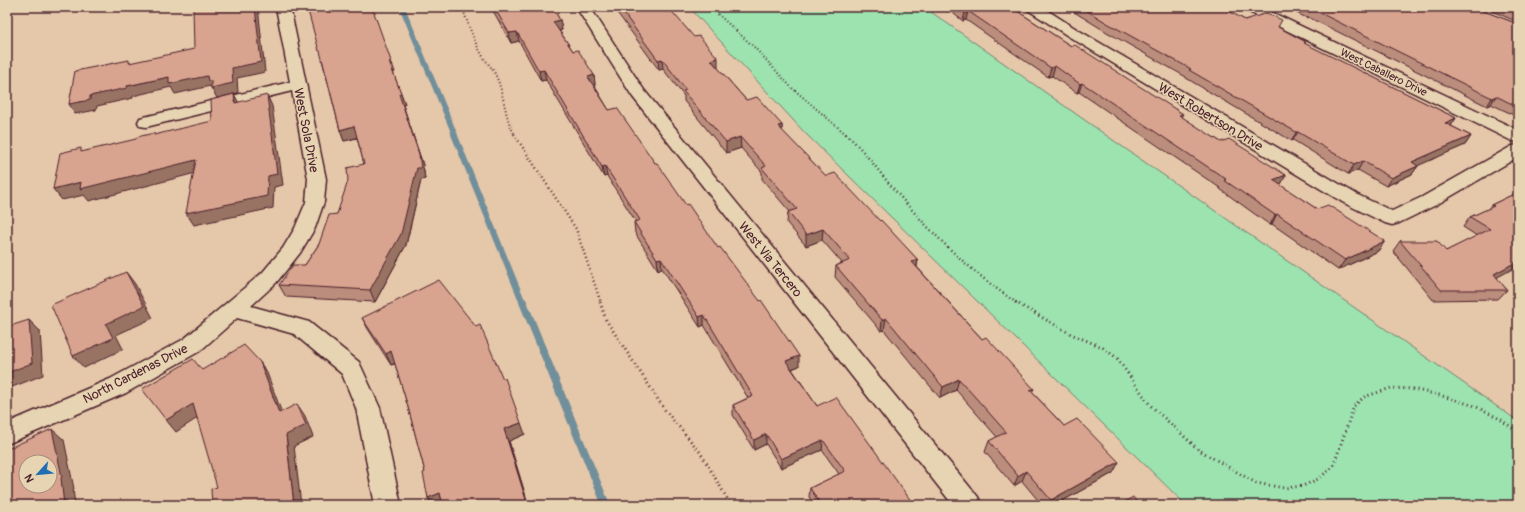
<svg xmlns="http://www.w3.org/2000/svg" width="1525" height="512" font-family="Pangolin,sans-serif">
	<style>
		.green { fill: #9ce3b0; stroke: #73816e }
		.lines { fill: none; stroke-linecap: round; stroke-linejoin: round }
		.stream-far2 { stroke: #708f9b; stroke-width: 5.5 }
		.stream-far1 { stroke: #708f9b; stroke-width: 6 }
		.stream { stroke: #708f9b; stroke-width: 8 }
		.street-casing { stroke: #4a1f2b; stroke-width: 3 }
		.path-far2 { stroke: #4a1f2b; stroke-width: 2; stroke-dasharray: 1 2.5; stroke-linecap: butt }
		.path-far1 { stroke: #4a1f2b; stroke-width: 2.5; stroke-dasharray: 1 3; stroke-linecap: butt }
		.path { stroke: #4a1f2b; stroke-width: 3; stroke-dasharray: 1 3.5; stroke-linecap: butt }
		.street { fill: #e7d4b2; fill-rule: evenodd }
		.wall { fill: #bb8d7b; stroke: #4a1f2b }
		.shaded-wall { fill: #987364; stroke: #4a1f2b }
		.building { fill: #d9a48f; stroke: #4a1f2b; fill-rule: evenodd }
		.labels { text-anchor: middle; stroke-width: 3; stroke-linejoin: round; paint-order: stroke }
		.far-street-label { font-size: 11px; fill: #4a1f2b; stroke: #e7d4b2 }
		.street-label { font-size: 13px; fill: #4a1f2b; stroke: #e7d4b2 }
	</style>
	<rect width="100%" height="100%" fill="#e5c7a9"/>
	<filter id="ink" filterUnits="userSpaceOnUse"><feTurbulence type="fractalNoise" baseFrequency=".025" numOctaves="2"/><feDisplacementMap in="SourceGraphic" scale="8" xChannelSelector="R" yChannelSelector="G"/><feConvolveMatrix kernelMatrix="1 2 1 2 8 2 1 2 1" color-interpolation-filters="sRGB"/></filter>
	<g filter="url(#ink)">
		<!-- green -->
		<path class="green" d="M689 7H924L1120 145 1518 421V505H1186L805 133Z"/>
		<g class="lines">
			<!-- stream-far2 -->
			<path class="stream-far2" d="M402 7 455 135"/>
			<!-- stream-far1 -->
			<path class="stream-far1" d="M454 134 523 303"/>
			<!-- stream -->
			<path class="stream" d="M523 302 606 505"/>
			<defs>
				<path id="street" d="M276 7H290L326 179 324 202 315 228 300 253 276 283 251 306 309 322 359 362 380 408 401 505H375L356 408 342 374 294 334 237 318 200 351 126 393 7 444V423L110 379 184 339 262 273 283 248 295 228 306 202 308 179 292 91 146 127 140 126 138 122 140 118 290 82Z
					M576 7H590L644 90 978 497 982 505H953L632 96Z
					M1026 7H1042L1078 30 1358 195 1392 211 1422 197 1512 146 1518 145V157L1436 205 1399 223 1392 225 1385 223 1344 203 1068 36 1028 10Z
					M1243 7H1261L1518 130V142L1512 141 1245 10Z"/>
			</defs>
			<!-- street casing -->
			<use href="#street" class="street-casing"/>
			<!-- path-far2 -->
			<path class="path-far2" d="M462 7C468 23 473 39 481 53 485 61 493 68 496 76 505 95 504 118 515 135
				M710 7 754 47 791 87 847 135"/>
			<!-- path-far1 -->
			<path class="path-far1" d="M514 134 576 229 601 303
				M846 134C866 152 880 174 898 194 933 235 972 273 1017 303"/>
			<!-- path -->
			<path class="path" d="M600 302 606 320 665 410 700 452 731 505
				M1015 302 1071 334 1102 347 1117 358 1150 405 1199 450 1256 483 1284 488 1303 486 1318 479 1333 467 1354 406 1364 397 1391 388 1412 389 1439 395 1475 406 1500 419 1518 432"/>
			<!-- street -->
			<use href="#street" class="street"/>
		</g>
		<!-- wall -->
		<path class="wall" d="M491 7H552L560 20 562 30H559L573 51 594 75 595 85H594L609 110 655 163 799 366 792 369 817 406 914 505H814L809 497 810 488 839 474 822 450 781 468 766 444 754 450 733 415V405L748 398 704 325 700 327 662 268 658 270 635 233 634 222H636L607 176 604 177 546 80 541 81 519 41 511 43Z
			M613 7H668L718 68 746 100 782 125V131L826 176 880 221 918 260 917 267 982 339 1034 389 1032 392 1064 426 1113 473 1055 505H1042L1022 481 1014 486 985 452 989 441 997 437 956 390 940 398 884 330 881 331 835 277 836 266 842 263 822 240 806 246 787 223 788 212H790L762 179V172L741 148 726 153 684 101V96L663 69 659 70Z
			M945 7H1011L1071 46 1183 114 1181 117 1221 142 1286 175 1281 184 1280 185 1317 209 1385 241 1378 251 1338 270 1272 224 1270 225 1220 189V188L1079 92 1077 93 1052 76 1048 77 966 20 963 21Z
			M1066 7H1221L1245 20 1279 27 1305 44 1456 118 1451 126 1471 136 1465 145 1418 165V166L1412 174 1386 186 1358 170 1348 174 1293 140 1292 141 1186 78V77L1105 31Z
			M1280 7H1473L1518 24V117L1491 104 1487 106 1308 17 1307 18 1288 9 1287 10Z
			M1482 7H1518V22Z
			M322 60 395 72H393L405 104 403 105 423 165 425 179 421 180 406 245 375 302 286 297 279 285 305 265 319 244 337 214 364 164 357 138 344 141 340 130Z
			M1518 192 1497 278 1507 290 1498 299 1433 300 1393 251 1400 241 1446 251 1477 236 1463 227 1470 217 1488 209 1491 205Z
			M362 318 525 434 509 441 528 503 538 505H432L428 498 425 472 408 407 395 364 391 365 368 329Z"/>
		<!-- shaded-wall -->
		<path class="shaded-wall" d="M255 7H258L265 72 237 78 238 93 217 98 210 86 175 94 171 87 133 96V98L97 106 96 110 75 114 69 104 90 96 127 86 169 77 232 68Z
			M968 11 966 20 963 21 965 12Z
			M560 20 562 30 555 31 553 22Z
			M517 32 519 41 511 43 509 33Z
			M718 58V68L711 60Z
			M662 59 663 69 659 70 658 60Z
			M391 61 395 72H392L389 62Z
			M1055 66 1052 76 1048 77 1051 68Z
			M544 70 546 80 541 81 539 71Z
			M594 75 595 85 590 86 588 77Z
			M1082 83 1079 92 1077 93 1080 84Z
			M401 93 405 104 403 105 423 165 425 179 421 180 406 245 375 302 370 290 399 94Z
			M234 94 240 105 235 103Z
			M267 95 272 106 283 185 274 187 273 208 194 225 186 213Z
			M1496 96 1491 104 1487 106 1492 98Z
			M1456 118 1450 127 1445 123Z
			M782 125V135L778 126Z
			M354 126 359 137 344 141 340 130Z
			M1296 132H1298L1293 140 1292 141Z
			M1471 136 1465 145 1406 171 1412 162Z
			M740 137 741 148 726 153V142Z
			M196 160 203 171 89 201 84 195 62 200 53 189 81 182Z
			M1363 161 1358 170 1348 174 1354 165Z
			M605 166 607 176 604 177 602 167Z
			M1418 166 1412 174 1386 186 1391 178Z
			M1286 175 1281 184 1268 190 1273 180Z
			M1277 214 1272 224 1270 225 1275 215Z
			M823 229 822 240 806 246V235Z
			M1385 241 1378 251 1338 270 1345 260Z
			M661 258 662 268 658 270 657 259Z
			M918 260 916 271 912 262Z
			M1518 261V266L1485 284 1494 274Z
			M126 272 135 284 153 318 116 335 123 349 84 368 73 356 106 324Z
			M704 315V325L700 327 699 317Z
			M886 318 884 330 881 331 882 320Z
			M29 320 40 331 43 375 7 389V373Z
			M391 351 396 363 391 365 386 354Z
			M799 356V366L786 371V361Z
			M260 362 267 373 286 424 279 413Z
			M959 379 956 390 940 398 943 387Z
			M193 404 202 415 176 432 166 420Z
			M297 404 305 416 313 437 294 446 301 505H294L286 435Z
			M521 423 525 434 509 441 528 505 504 429Z
			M52 429 64 440 74 489H73L75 505H64Z
			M766 434V444L754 450V440Z
			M823 440 822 450 781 468V459Z
			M1119 462 1113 473 1055 505H1048L1051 500Z
			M1026 471 1022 481 1014 486 1018 476Z
			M440 493 443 505H432L428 498Z"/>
		<!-- building -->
		<path class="building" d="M193 7H255L261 62 232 68 233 83 211 88V81H208L207 76 169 84V77L127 86V88L90 96V100L69 104 75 71 129 60V63L194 49Z
			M307 7H372L391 61 389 62 401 93 399 94 419 154 421 168H417L401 234 370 290 279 285 293 265H305L319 244 329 215 337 214 348 181 347 168 364 164 354 126 340 130 320 51H319Z
			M494 7H552L560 20 553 22 573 51 578 50 594 75 588 77 609 110 617 108 655 163H657L686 205 688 204 718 248 720 247 760 301 761 300 799 356 786 361 817 406 836 397 914 505H821L810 488 845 471 823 440 781 459 766 434 754 440 733 405 753 396 704 315 699 317 661 258 657 259 634 222 640 220 605 166 602 167 544 70 539 71 517 32 509 33Z
			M619 7H668L694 37 699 36 718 58 711 60 746 100 757 97 782 125 778 126 826 176 835 173 880 221 881 220 918 260 912 262 982 339 986 337 1034 389 1030 390 1064 426 1077 419 1119 462 1051 500 1026 471 1018 476 989 441 1006 432 959 379 943 387 886 318 882 320 836 266 850 260 823 229 806 235 788 212 797 209 762 168 766 166 740 137 726 142 683 91 686 90 662 59 658 60Z
			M958 7H1011L1071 46 1075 45 1183 114 1179 115 1221 142 1229 139 1286 175 1273 180 1317 209 1328 205 1385 241 1345 260 1277 214 1275 215 1224 180 1226 179 1082 83 1080 84 1055 66 1051 68 968 11 965 12Z
			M1081 7H1221L1245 20 1267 13 1282 20 1278 27 1306 42 1304 43 1456 118 1445 123 1471 136 1412 162 1418 166 1391 178 1363 161 1354 165 1298 132H1296L1189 70 1191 69 1107 23Z
			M1302 7H1473L1518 24V107L1496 96 1492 98 1312 9 1311 11Z
			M1505 7H1518V12Z
			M234 94 235 103 267 95 277 174 268 176 267 196 186 213 196 160 80 189 81 182 53 189 60 153 81 148V152L136 139 137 137 154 133V135L212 121 211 100Z
			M1518 192V261L1494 274 1507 290H1441L1400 241H1437L1446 251 1490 229 1470 217 1494 206 1491 205Z
			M126 272 144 306 106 324 113 338 73 356 51 305Z
			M439 280 476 327 480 325 503 379 505 378 521 423 504 429 527 503 536 499 538 505H443L440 493 428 498 423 473 425 472 408 407 391 351 386 354 362 318Z
			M29 320 32 363 7 373V327Z
			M244 345 260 362 279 413 297 404 306 425 286 435 294 505H212L211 489 217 487 193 404 166 420 142 389 193 359 202 370Z
			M52 429 62 477 61 478 64 505H7V449ZM26 462H50V486H26Z
			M1133 497 1139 505H1119Z"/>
	</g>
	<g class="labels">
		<!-- far-street labels -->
		<g class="far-street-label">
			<text transform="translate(1384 72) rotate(26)" y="4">West Caballero Drive</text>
		</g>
		<!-- street labels -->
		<g class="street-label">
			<text transform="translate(1211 116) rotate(31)" y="5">West Robertson Drive</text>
			<text transform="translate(307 130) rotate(79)" y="5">West Sola Drive</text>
			<text transform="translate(771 259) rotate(51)" y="5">West Via Tercero</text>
			<text transform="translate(135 373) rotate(-27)" y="5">North Cardenas Drive</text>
		</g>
	</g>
	<!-- margin -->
	<rect width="1525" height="512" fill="none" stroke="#e7d4b2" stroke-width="24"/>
	<rect x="12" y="12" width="1501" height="488" fill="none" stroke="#4a1f2b" stroke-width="1.5" filter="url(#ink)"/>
	<!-- north arrow -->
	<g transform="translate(38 474) rotate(243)"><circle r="19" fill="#e7d4b2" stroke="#a88c7c"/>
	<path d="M0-3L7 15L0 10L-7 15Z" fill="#1f6fb2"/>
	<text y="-6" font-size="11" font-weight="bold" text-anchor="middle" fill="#4a1f2b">N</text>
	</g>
</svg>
